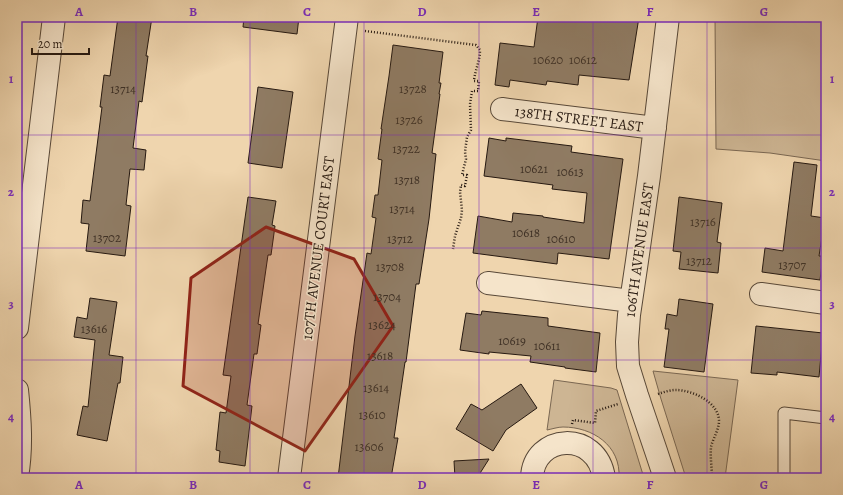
<svg xmlns="http://www.w3.org/2000/svg" width="843" height="495" font-family="Alegreya,serif">
	<style>
		.green { fill: #cdb593; stroke: #7a6752 }
		.building { fill: #8f7b63; stroke: #261911 }
		.lines { fill: none; stroke-linecap: round; stroke-linejoin: round }
		.service-casing { stroke: #584838; stroke-width: 13 }
		.minor-casing { stroke: #584838; stroke-width: 24 }
		.path { stroke: #261911; stroke-width: 2.5; stroke-dasharray: 1 2; stroke-linecap: butt }
		.service { stroke: #f5e4ca; stroke-width: 11 }
		.minor { stroke: #f5e4ca; stroke-width: 22 }
		.marked { fill: #8f2418; fill-opacity: 0.2; stroke: #8f2418; stroke-width: 3; stroke-linejoin: round }
		.grid { fill: none; stroke: #7b2cbf; stroke-width: 1; stroke-opacity: 0.55 }
		.labels { text-anchor: middle; stroke-width: 3; stroke-linejoin: round; paint-order: stroke }
		.number-label { font-size: 13px; fill: #403226 }
		.street-label { font-size: 15px; fill: #261911; stroke: #f5e4ca }
		.neatline { fill: none; stroke: #7b2cbf; stroke-width: 1.5 }
		.grid-label { font-size: 13px; text-anchor: middle; font-weight: bold; fill: #7b2cbf }
	</style>
	<rect width="100%" height="100%" fill="#efd5ae"/>
	<filter id="stains"><feTurbulence type="fractalNoise" baseFrequency=".005" numOctaves="4"/><feColorMatrix values="0 0 0 0 .2 0 0 0 0 .09 0 0 0 0 .02 0 0 0 .5 -.17"/></filter>
	<radialGradient id="worn" r=".72"><stop offset=".6" stop-color="#630" stop-opacity="0"/><stop offset="1" stop-color="#630" stop-opacity=".3"/></radialGradient>
	<!-- green -->
	<path class="green" d="M715 17H826V161L770 153 716 149Z
		M653 371 738 380 725 478H686L661 399Z
		M554 380 611 388 617 390 644 478H619C621 445 592 427 563 427 558 427 552 429 547 430Z"/>
	<!-- building -->
	<path class="building" d="M118 17H152L146 56H148L142 102 139 101 133 148 146 150 144 170 130 169 126 205 131 206 125 256 86 251 89 224 81 223 83 200 90 201 102 107H100L104 75 110 76Z
		M244 17H299L297 34 243 27Z
		M538 17H639L629 80 579 75 578 85 547 81 546 85 510 80 509 87 495 85 500 43 534 47Z
		M393 45 443 52 439 83H441L439 94H440L432 153 436 154 429 219 419 284H416L406 362H405L394 438H398L391 478H338L355 336 367 253 371 254 376 218 372 217 375 195H378L382 160 378 159 382 129H381L389 76Z
		M258 87 293 92 282 168 248 163Z
		M489 138 506 141V138L572 146 571 152 623 159 609 259 558 253 557 264 473 253 478 216 512 222 513 213 543 216V217L584 223 587 193 552 189 553 185 484 176Z
		M794 162 817 165 811 216 825 218 819 256H823L820 280 762 272 765 248 783 251Z
		M248 197 276 201 272 225 275 226 271 255H268L258 324 261 325 257 354H254L247 405 252 406 245 466 219 462 220 451 216 450 220 412 226 413 231 376 223 375Z
		M679 197 722 203 717 242 721 243 718 273 679 269 681 252 673 251Z
		M90 298 117 302 109 355 123 357 120 383H118L107 441 77 435 83 406 88 407 95 340 74 337 77 317 87 319Z
		M679 299 713 304 704 372 664 367 669 329H665L667 314 677 316Z
		M482 311 548 318V326L600 333 596 372 565 368V367L530 362 531 356 489 352V354L460 350 466 313 481 315Z
		M756 326 823 333 819 377 777 372V375L751 373Z
		M521 384 537 408 506 430 493 451 456 429 471 404 482 410Z
		M489 459 477 478H455L454 461Z"/>
	<g class="lines">
		<defs>
			<path id="service" d="M784 478V413L826 418"/>
			<path id="minor" d="M502 109 655 128
				M488 283 631 301
				M761 294 826 303
				M17 328 54 17
				M17 390C20 419 22 448 17 477
				M289 478 347 17
				M532 478C533 434 597 429 604 478
				M665 478 656 451 637 395 628 366 627 342 629 315 637 261 649 176 668 17"/>
		</defs>
		<!-- service casing -->
		<use href="#service" class="service-casing"/>
		<!-- minor casing -->
		<use href="#minor" class="minor-casing"/>
		<!-- path -->
		<path class="path" d="M365 31 476 45 480 50C480 61 475 70 474 81H479L478 91H472L470 104 471 130 467 137 465 152 466 159 462 175H467L465 186 461 185 460 192 462 210 461 218 455 236 453 249
			M658 394C664 392 670 390 676 390 692 390 719 402 719 421 719 430 713 438 711 447 710 457 712 468 712 478
			M572 424 573 420 595 423 596 411 618 404"/>
		<!-- service -->
		<use href="#service" class="service"/>
		<!-- minor -->
		<use href="#minor" class="minor"/>
	</g>
	<!-- marked area -->
	<path class="marked" d="M266 227 354 259 393 326 305 451 183 386 191 278Z"/>
	<!-- grid -->
	<path class="grid" d="M136 17V478M250 17V478M364 17V478M479 17V478M593 17V478M707 17V478M17 135H826M17 248H826M17 360H826"/>
	<g class="labels">
		<!-- number labels -->
		<g class="number-label">
			<text x="548" y="64">10620</text>
			<text x="583" y="64">10612</text>
			<text x="123" y="93">13714</text>
			<text x="413" y="93">13728</text>
			<text x="409" y="124">13726</text>
			<text x="406" y="153">13722</text>
			<text x="534" y="173">10621</text>
			<text x="570" y="176">10613</text>
			<text x="407" y="184">13718</text>
			<text x="402" y="213">13714</text>
			<text x="703" y="226">13716</text>
			<text x="526" y="237">10618</text>
			<text x="107" y="242">13702</text>
			<text x="400" y="243">13712</text>
			<text x="561" y="243">10610</text>
			<text x="699" y="265">13712</text>
			<text x="792" y="269">13707</text>
			<text x="390" y="271">13708</text>
			<text x="387" y="301">13704</text>
			<text x="382" y="329">13624</text>
			<text x="94" y="333">13616</text>
			<text x="512" y="345">10619</text>
			<text x="547" y="350">10611</text>
			<text x="380" y="360">13618</text>
			<text x="376" y="392">13614</text>
			<text x="372" y="419">13610</text>
			<text x="369" y="451">13606</text>
		</g>
		<!-- street labels -->
		<g class="street-label">
			<text transform="translate(579 119) rotate(7)" y="5">138TH STREET EAST</text>
			<text transform="translate(318 248) rotate(-83)" y="5">107TH AVENUE COURT EAST</text>
			<text transform="translate(639 250) rotate(-82)" y="5">106TH AVENUE EAST</text>
		</g>
	</g>
	<!-- margin -->
	<rect width="843" height="495" fill="none" stroke="#efd5ae" stroke-width="44"/>
	<!-- scale -->
	<path d="M32 48v6h57v-6" fill="none" stroke="#261911" stroke-width="2"/>
	<text x="38" y="48" font-size="12" fill="#261911" stroke="#f5e4ca" stroke-width="3" paint-order="stroke">20 m</text>
	<rect x="22" y="22" width="799" height="451" class="neatline"/>
	<g class="grid-label">
		<text x="79" y="16">A</text>
		<text x="193" y="16">B</text>
		<text x="307" y="16">C</text>
		<text x="422" y="16">D</text>
		<text x="536" y="16">E</text>
		<text x="650" y="16">F</text>
		<text x="764" y="16">G</text>
		<text x="11" y="83">1</text>
		<text x="832" y="83">1</text>
		<text x="11" y="196">2</text>
		<text x="832" y="196">2</text>
		<text x="11" y="308">3</text>
		<text x="832" y="308">3</text>
		<text x="11" y="421">4</text>
		<text x="832" y="421">4</text>
		<text x="79" y="489">A</text>
		<text x="193" y="489">B</text>
		<text x="307" y="489">C</text>
		<text x="422" y="489">D</text>
		<text x="536" y="489">E</text>
		<text x="650" y="489">F</text>
		<text x="764" y="489">G</text>
	</g>
	<rect width="100%" height="100%" filter="url(#stains)"/>
	<rect width="100%" height="100%" fill="url(#worn)"/>
</svg>
